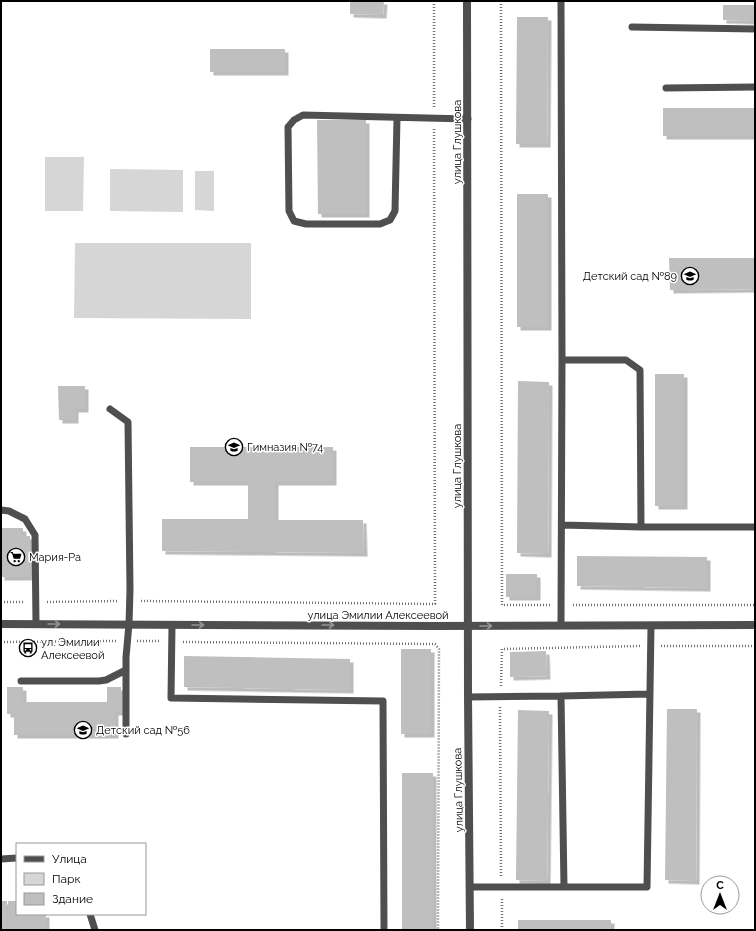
<svg xmlns="http://www.w3.org/2000/svg" width="756" height="931" font-family="Raleway,sans-serif">
	<style>
		.green { fill: #d6d6d6 }
		.building { fill: #bfbfbf; filter: url(#shadow) }
		.lines { fill: none; stroke-linecap: round; stroke-linejoin: round }
		.path { stroke: #717171; stroke-width: 2.5; stroke-dasharray: 1 2; stroke-linecap: butt }
		.service { stroke: #4f4f4f; stroke-width: 7 }
		.minor { stroke: #4f4f4f; stroke-width: 8 }
		.tertiary { stroke: #4f4f4f; stroke-width: 8 }
		.oneway { stroke: #959595 }
		.labels { text-anchor: middle; stroke-width: 3; stroke-linejoin: round; paint-order: stroke }
		.street-label { font-size: 11px; fill: #000; stroke: #fff }
		.poi-label { font-size: 11px; fill: #000; stroke: #fff; text-anchor: start }
	</style>
	<defs>
		<filter id="shadow"><feDropShadow dx="3.5" dy="3.5" stdDeviation="0" flood-color="#0004"/></filter>
	</defs>
	<rect width="100%" height="100%" fill="#fff"/>
	<!-- green -->
	<path class="green" d="M45 157H84L83 211H45Z
		M110 169 183 170V212L110 211Z
		M195 171H214V211L195 210Z
		M75 243H251V319L74 318Z"/>
	<!-- building -->
	<path class="building" d="M350 1H384L383 15 350 14Z
		M723 5H755V21L723 20Z
		M517 17H548L547 144H516Z
		M210 49H285V72H210Z
		M663 108H755V136H663Z
		M317 120H366V214H318Z
		M517 194H548V327H517Z
		M669 258H755V289L670 290Z
		M655 374H684V506H655Z
		M518 381 549 382 548 554 517 553Z
		M58 386H85V409H75V420H59Z
		M190 447H333V482H275V520H363L364 553 162 551V519H248V482H190Z
		M1 528H23V536H30V577H1Z
		M577 556 707 557V588L577 586Z
		M506 574H537V597H506Z
		M401 649H431V734H401Z
		M546 651 547 676 510 677V652Z
		M184 656 350 659V690L184 687Z
		M7 687H23V702H107V687H121V712H115V735H14V714H7Z
		M667 709H697L696 881 665 880Z
		M518 710 549 711 547 881 516 880Z
		M402 773H433V930H402Z
		M1 901H7V930H1Z
		M8 901H17V914H46V930H8Z
		M518 920H611V930H518Z"/>
	<g class="lines">
		<!-- path -->
		<path class="path" d="M434 1V108
			M501 1 502 605H550
			M141 601 435 604 434 129
			M1 602H24
			M47 602 118 601
			M573 605H755
			M137 641H160
			M1 642 116 641
			M183 642 435 644 439 649 438 930
			M661 646H755
			M501 686 502 649 640 646
			M500 707 501 876
			M502 899V930"/>
		<!-- service -->
		<path class="service" d="M561 1 562 360 561 625
			M632 27 755 29
			M666 88 755 87
			M397 118 395 211 390 220 380 224H306L294 221 289 211 288 127 294 120 303 115 468 119
			M562 360H626L640 370 641 527
			M110 409 128 422 130 590 129 624 126 657V734
			M1 510 9 511 25 519 35 535 36 624
			M562 525 641 527H755
			M172 625 171 698 383 701 384 930
			M21 681H99L106 680 126 670
			M561 696 564 887
			M468 697 561 696 649 694
			M1 859 17 858
			M471 887H647L651 626
			M90 914 95 930"/>
		<!-- minor -->
		<path class="minor" d="M467 1 468 697 470 930"/>
		<!-- tertiary -->
		<path class="tertiary" d="M1 624 435 626 755 625"/>
	</g>
	<!-- one-way arrows -->
	<defs><path id="oneway-shaft" d="M-6 0H5M1.5-3L5.5 0L1.5 3" fill="none" stroke-width="1.6" stroke-linecap="round" stroke-linejoin="round"/></defs>
	<g class="oneway">
		<use href="#oneway-shaft" transform="translate(54 624)"/>
		<use href="#oneway-shaft" transform="translate(198 625)"/>
		<use href="#oneway-shaft" transform="translate(328 625)"/>
		<use href="#oneway-shaft" transform="translate(486 626)"/>
	</g>
	<!-- icons -->
	<defs>
		<symbol id="school-ring" viewBox="-11 -11 22 22"><circle r="9.5" fill="#fff" stroke="#000" stroke-width="1.5"/><path d="M0-5L7-2L0 1L-7-2ZM-4 1L0 2.5L4 1V4Q0 6-4 4Z" fill="#000"/></symbol>
		<symbol id="supermarket-ring" viewBox="-11 -11 22 22"><circle r="9.5" fill="#fff" stroke="#000" stroke-width="1.5"/><path d="M-6-5.5h2.5l.6 2H6L4.5 2H-2.5L-4.4-4H-6ZM-1.5 3.2a1.3 1.3 0 1 0 .1 0ZM3 3.2a1.3 1.3 0 1 0 .1 0Z" fill="#000"/></symbol>
		<symbol id="bus-ring" viewBox="-11 -11 22 22"><circle r="9.5" fill="#fff" stroke="#000" stroke-width="1.5"/><path d="M-5-6H5V4H4V6H2V4H-2V6H-4V4H-5ZM-3.5-4V0h7V-4ZM-3.5 1.2v1.5H-2V1.2ZM2 1.2v1.5H3.5V1.2Z" fill="#000"/></symbol>
	</defs>
	<g fill-rule="evenodd">
		<use href="#school-ring" x="680" y="266" width="20" height="20"/>
		<use href="#school-ring" x="224" y="437" width="20" height="20"/>
		<use href="#supermarket-ring" x="6" y="547" width="20" height="20"/>
		<use href="#bus-ring" x="18" y="638" width="20" height="20"/>
		<use href="#school-ring" x="73" y="720" width="20" height="20"/>
	</g>
	<g class="labels">
		<!-- street labels -->
		<g class="street-label">
			<text transform="translate(457 142) rotate(-90)" y="4">улица Глушкова</text>
			<text transform="translate(457 466) rotate(-90)" y="4">улица Глушкова</text>
			<text x="378" y="619">улица Эмилии Алексеевой</text>
			<text transform="translate(458 790) rotate(-91)" y="4">улица Глушкова</text>
		</g>
		<!-- poi labels -->
		<g class="poi-label">
			<text x="677" y="280" text-anchor="end">Детский сад №89</text>
			<text x="247" y="451">Гимназия №74</text>
			<text x="29" y="561">Мария-Ра</text>
			<text x="41" y="646">ул. Эмилии<tspan x="41" dy="13">Алексеевой</tspan></text>
			<text x="96" y="734">Детский сад №56</text>
		</g>
	</g>
	<!-- border -->
	<rect width="756" height="931" fill="none" stroke="#000000" stroke-width="4"/>
	<!-- legend -->
	<rect x="16" y="843" width="130" height="72" fill="#ffffff" stroke="#999999"/>
	<rect x="24" y="856" width="20" height="6" fill="#4f4f4f" stroke="#999999"/>
	<text x="52" y="863" font-size="12" fill="#000000">Улица</text>
	<rect x="24" y="873" width="20" height="12" fill="#d6d6d6" stroke="#999999"/>
	<text x="52" y="883" font-size="12" fill="#000000">Парк</text>
	<rect x="24" y="893" width="20" height="12" fill="#bfbfbf" stroke="#999999"/>
	<text x="52" y="903" font-size="12" fill="#000000">Здание</text>
	<!-- north arrow -->
	<g transform="translate(720 895)"><circle r="19" fill="#ffffff" stroke="#999999"/>
	<path d="M0-3L7 15L0 10L-7 15Z" fill="#000000"/>
	<text y="-6" font-size="11" font-weight="bold" text-anchor="middle" fill="#000000">С</text>
	</g>
</svg>
